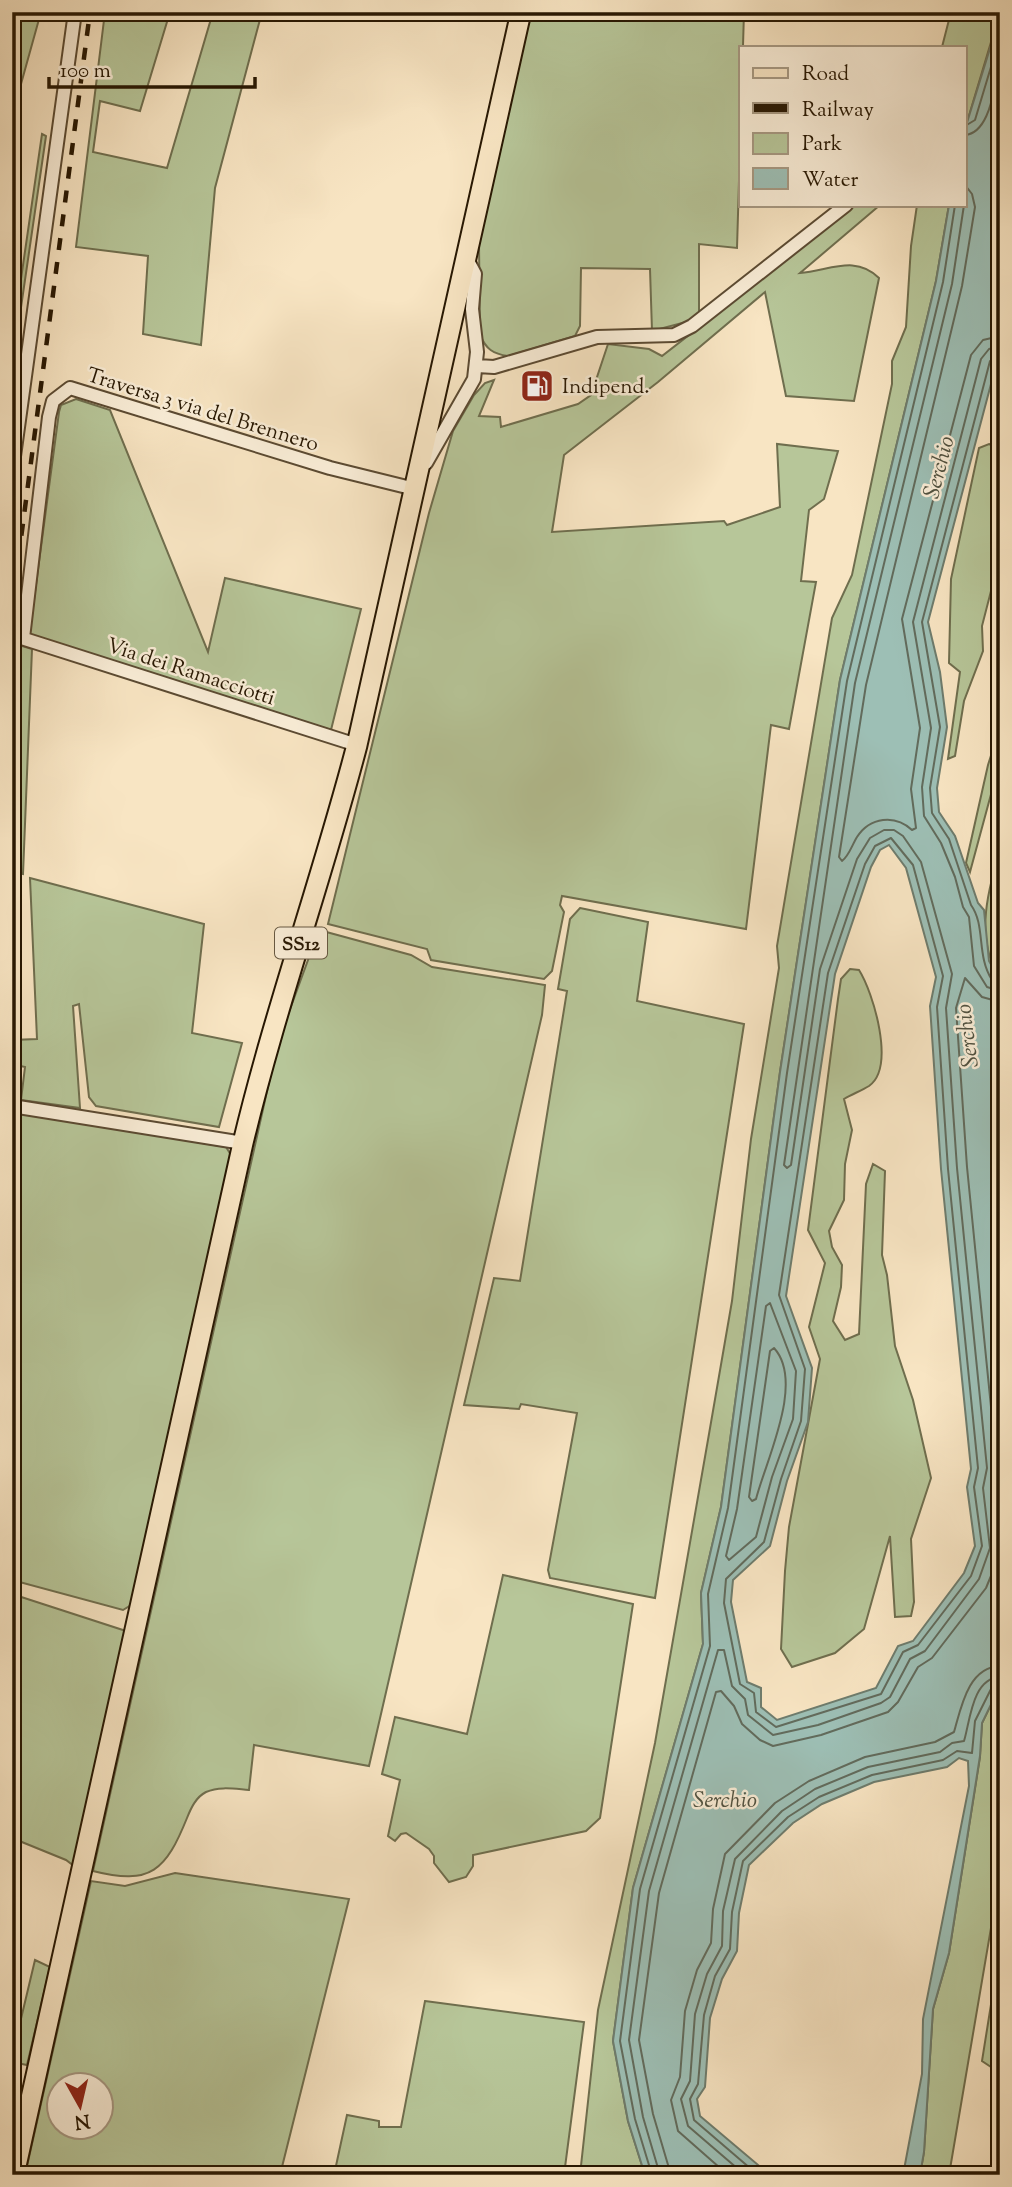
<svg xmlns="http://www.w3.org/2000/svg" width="1012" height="2187" font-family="'Sorts Mill Goudy',serif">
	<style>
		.green { fill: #b7c699; stroke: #6f6e4e; stroke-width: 2; fill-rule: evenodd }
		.water { fill: #9dbfb5; stroke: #6e7c6d; stroke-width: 2; fill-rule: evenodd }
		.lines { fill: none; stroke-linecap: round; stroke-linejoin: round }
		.shore { stroke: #626b5c; stroke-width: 2 }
		.minor-casing { stroke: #5b4a32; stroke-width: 16 }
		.primary-casing { stroke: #271702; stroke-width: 23 }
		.minor { stroke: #faeed8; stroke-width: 12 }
		.primary { stroke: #f8e5c3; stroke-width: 19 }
		.rail { stroke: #271702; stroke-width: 4.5; stroke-dasharray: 12 12; stroke-linecap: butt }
		.labels { text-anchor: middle; stroke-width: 5; stroke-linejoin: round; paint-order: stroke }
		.shield { fill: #faeed8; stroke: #665842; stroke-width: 2 }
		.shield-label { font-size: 19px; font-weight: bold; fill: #271702 }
		.poi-label { font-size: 21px; fill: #271702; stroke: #faeed8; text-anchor: start }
		.street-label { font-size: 21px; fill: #271702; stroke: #faeed8 }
		.water-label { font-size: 23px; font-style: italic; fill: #505241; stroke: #faeed8 }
	</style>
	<rect width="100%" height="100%" fill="#f8e5c3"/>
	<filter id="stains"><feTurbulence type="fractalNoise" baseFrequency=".00286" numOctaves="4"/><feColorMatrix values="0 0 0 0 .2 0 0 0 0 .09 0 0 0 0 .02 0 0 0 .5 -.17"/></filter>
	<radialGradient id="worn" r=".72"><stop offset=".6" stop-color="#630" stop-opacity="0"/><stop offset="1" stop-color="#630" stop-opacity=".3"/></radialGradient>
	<!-- green -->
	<path class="green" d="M12 12H41L16 102 12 101Z
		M105 12H170L140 111 100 101 93 152 167 168 213 12H262L215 188 201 345 143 334 148 256 76 247Z
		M531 12H744L737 248 699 244V314L686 322 652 331 650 269 581 268 580 326 575 336 508 356C493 354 486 349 480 335L479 244Z
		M951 12H1000L965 129V47H942Z
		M42 134 46 136 12 369V341Z
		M856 205H880L800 273C829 271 855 254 879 278L854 401 786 396 765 292 658 382 564 455 552 532 724 521 727 525 780 507 777 444 838 451 824 499 809 510 801 581 816 582 789 729 771 725 746 929 562 896 560 905 564 912 552 971 544 979 431 960 427 949 328 924 429 513 453 431 474 395 485 383 494 380 479 416 500 417 501 427 578 404 591 395 608 344 649 349 662 356Z
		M917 205H949L936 281 840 680 780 1072 721 1507 701 1593 703 1644 633 1888 613 2041 628 2121 645 2175H580L598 2010 655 1743 709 1434 732 1301 751 1139 779 968 777 946 832 618 852 575 892 384V361L906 327 911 246Z
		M76 399 110 410 208 652 225 578 361 609 331 730 29 637 59 412 61 405Z
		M989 444 1000 449V556L982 626 983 651 964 701 955 756 948 759 960 672 949 663 951 579 979 448Z
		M19 645 32 649 23 874 12 872V696Z
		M1000 727V761L970 872 966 863 988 765Z
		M1000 848V980C974 936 988 894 1000 848Z
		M30 878 204 924 192 1033 242 1043 219 1127 96 1106 89 1097 79 1004 73 1006 80 1108 21 1100 25 1067 12 1064V1040L37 1039Z
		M580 908 648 922 637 1001 744 1024 655 1598 550 1578 548 1570 577 1413 521 1404 519 1409 464 1405 494 1278 520 1281 567 991 558 989 570 919Z
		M319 930 411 955 432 967 545 985 542 1015 369 1766 254 1745 249 1790C235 1789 220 1786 206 1792 196 1797 191 1808 187 1818 166 1870 151 1886 93 1871L278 1042Z
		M850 969 859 970C873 992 896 1067 869 1086 861 1091 852 1094 844 1099L852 1130 845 1164 844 1200 829 1231 832 1247 842 1265 841 1287 833 1321 845 1340 859 1334 866 1184 873 1164 885 1171 882 1255 887 1275 895 1346 913 1400 931 1478 911 1539 914 1602 911 1616 895 1617 890 1536 864 1629 835 1653 792 1667 781 1649 785 1571 789 1527 820 1359 809 1327 825 1263 808 1230 838 999 841 979Z
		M12 1111 226 1147 231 1155 131 1605 123 1610 12 1580Z
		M503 1575 633 1604 600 1818 586 1831 473 1855V1866L466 1877 449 1882 434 1863V1856L429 1849 406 1833 401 1834 395 1841 388 1836 400 1780 382 1774 395 1717 467 1734Z
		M12 1594 129 1632 74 1866 66 1860 12 1838Z
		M1000 1686V1875L949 2175H920L924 2152 933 2009 949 1953 980 1757 982 1723Z
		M175 1873 349 1899 280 2175H25L91 1881 125 1886ZM60 2086H102V2128H60Z
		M1000 1948V2073L982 2061Z
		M35 1960 50 1967 27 2065 12 2062V2044H15Z
		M425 2001 584 2022 564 2175H334L347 2115 379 2121V2127H401Z"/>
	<!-- water -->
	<path class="water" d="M1000 16V350L928 622 940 672 947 727 937 788 939 812 955 836 978 903 984 910 989 961 1000 980V1686L982 1723 980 1756 949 1953 933 2009 924 2152 920 2175H903L922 2074 923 2019 969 1786 968 1761 959 1758 947 1767 874 1782 822 1804 793 1823 749 1865 739 1913 737 1951 722 1979 710 2018 705 2087 697 2099 700 2116 770 2175H645L628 2121 613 2041 633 1888 703 1644 701 1593 721 1507 780 1072 840 680 936 281 949 205H965V129ZM889 845 906 868 936 977 930 1006 941 1169 971 1469 967 1487 975 1546 964 1573 913 1641 898 1646 876 1688 777 1720 761 1707V1688L747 1682 731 1602 733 1580 770 1546 787 1481 808 1422 812 1368 786 1296 835 974 871 867 880 850Z"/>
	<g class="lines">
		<!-- shore -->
		<path class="shore" d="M965 126 975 120 1000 37
			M965 135C990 133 994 87 1000 67
			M965 185 972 194 975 207 962 286 866 685 839 857 842 861C849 856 852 845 857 837 870 817 895 814 912 830L916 828 911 789 920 728 902 619 971 355 983 340 1000 336
			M1000 346 989 349 981 359 913 622 931 728 922 787 924 816 941 843 955 877 963 907 969 917 974 966 987 987 1000 991
			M1000 355 990 361 922 622 940 727 930 788 932 813 949 839 971 905C986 926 976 955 992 980L1000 982
			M891 838 913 865 943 976 937 1007 948 1169 978 1468 974 1487 982 1546 971 1576 918 1645 903 1652 881 1694 776 1727 756 1712 754 1693 740 1684 724 1603 726 1579 764 1542 781 1479 801 1421 805 1369 779 1295 828 973 865 864 875 846Z
			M1000 1002 982 997 965 978 956 1008 967 1167 997 1467 994 1488 1000 1535
			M770 1303 796 1371 793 1419 772 1477 756 1537 729 1560 726 1556 737 1509 766 1306Z
			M774 1348C805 1382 766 1460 756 1499L752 1501 749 1497 770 1351Z
			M652 2175 635 2119 620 2041 640 1889 710 1646 708 1594 728 1508 787 1073 847 681 943 282 955 205
			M660 2175 643 2117 629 2040 649 1891 718 1650H724L732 1686 745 1699 748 1715 773 1735 818 1725 881 1703 890 1697 910 1659 925 1651 979 1579 990 1548 983 1488 987 1468 957 1168 946 1008 952 974 921 862 903 836 894 830H884L870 838 857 859 820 969 791 1165 787 1168 784 1165 855 683 952 284 964 205
			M671 2175 653 2114 639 2040 659 1893 716 1692 721 1691 734 1706 742 1724 760 1740 773 1746 821 1735 888 1712 898 1702 918 1667 932 1658 986 1588 1000 1554
			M728 2175 678 2131 671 2100 680 2077 685 2011 697 1970 711 1943 713 1909 725 1854 775 1803 809 1781 865 1757 935 1742 954 1732C961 1708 968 1667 1000 1666
			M745 2175 688 2126 681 2099 690 2081 695 2014 707 1974 722 1946 723 1911 735 1859 782 1811 815 1789 868 1767 940 1752 952 1743 964 1741C970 1722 972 1678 1000 1677
			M758 2175 694 2120 690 2099 698 2084 704 2015 715 1976 730 1949 732 1912 743 1861 788 1817 819 1797 872 1775 943 1760 957 1751 972 1753 975 1721 991 1689 1000 1685"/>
		<defs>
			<path id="minor" d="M477 366 494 367 597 337 674 335 692 326 846 205
				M426 463 474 379 477 352 472 309 475 274 466 257
				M12 471 75 12
				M12 635 357 745
				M23 638 49 417 53 401 70 388 330 468 415 489
				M12 1106 243 1143"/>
			<path id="primary" d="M14 2175 243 1143C275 1009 322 879 357 745L521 12"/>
		</defs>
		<!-- minor casing -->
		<use href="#minor" class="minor-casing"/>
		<!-- primary casing -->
		<use href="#primary" class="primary-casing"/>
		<!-- minor -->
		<use href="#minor" class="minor"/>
		<!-- primary -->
		<use href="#primary" class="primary"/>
		<!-- rail -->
		<path class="rail" d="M12 607 90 12"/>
	</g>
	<!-- icons -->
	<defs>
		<symbol id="fuel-square" viewBox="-11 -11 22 22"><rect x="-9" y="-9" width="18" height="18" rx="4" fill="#8f2418" stroke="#faeed8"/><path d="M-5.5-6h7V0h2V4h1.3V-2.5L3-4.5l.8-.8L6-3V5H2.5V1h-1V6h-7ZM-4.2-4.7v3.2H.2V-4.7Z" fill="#fff"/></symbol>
	</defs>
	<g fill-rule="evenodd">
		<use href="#fuel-square" x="518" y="367" width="38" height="38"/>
	</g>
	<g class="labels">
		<!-- shield labels -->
		<rect class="shield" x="275" y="927.5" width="52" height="31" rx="5"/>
		<g class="shield-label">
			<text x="301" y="950">SS12</text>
		</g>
		<!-- poi labels -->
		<g class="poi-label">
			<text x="562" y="393">Indipend.</text>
		</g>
		<!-- street labels -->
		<g class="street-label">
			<text transform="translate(203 409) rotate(17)" y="7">Traversa 3 via del Brennero</text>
			<text transform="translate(191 671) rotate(18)" y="7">Via dei Ramacciotti</text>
		</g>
		<!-- water labels -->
		<g class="water-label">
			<text transform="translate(938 467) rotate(-75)" y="8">Serchio</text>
			<text transform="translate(966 1036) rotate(-97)" y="8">Serchio</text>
			<text x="725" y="1807">Serchio</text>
		</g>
	</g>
	<!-- margin -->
	<rect width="1012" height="2187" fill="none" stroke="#f8e5c3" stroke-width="42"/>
	<rect x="14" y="14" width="984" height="2159" fill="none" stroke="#271702" stroke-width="3.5"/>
	<rect x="21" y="21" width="970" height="2145" fill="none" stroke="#271702" stroke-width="2"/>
	<!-- legend -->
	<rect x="739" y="46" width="228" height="161" fill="#faeed8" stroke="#a69882" stroke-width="2"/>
	<rect x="753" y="68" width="35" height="10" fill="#f8e5c3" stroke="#a69882" stroke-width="2"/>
	<text x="802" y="80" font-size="21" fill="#271702">Road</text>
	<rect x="753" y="103" width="35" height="10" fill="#271702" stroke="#a69882" stroke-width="2"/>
	<text x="802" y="116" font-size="21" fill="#271702">Railway</text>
	<rect x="753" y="133" width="35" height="21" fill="#b7c699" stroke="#a69882" stroke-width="2"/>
	<text x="802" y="150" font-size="21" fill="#271702">Park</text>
	<rect x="753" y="168" width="35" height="21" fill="#9dbfb5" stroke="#a69882" stroke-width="2"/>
	<text x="802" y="186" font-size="21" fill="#271702">Water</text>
	<!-- north arrow -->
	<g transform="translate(80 2106) rotate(172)"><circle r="33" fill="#faeed8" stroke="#a69882" stroke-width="2"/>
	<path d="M0-5L12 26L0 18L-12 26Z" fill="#8f2418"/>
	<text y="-10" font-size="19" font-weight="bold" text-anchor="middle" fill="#271702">N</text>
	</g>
	<!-- scale -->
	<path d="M49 77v10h206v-10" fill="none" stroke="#271702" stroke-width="3.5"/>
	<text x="60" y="77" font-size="21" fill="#271702" stroke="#faeed8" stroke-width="5" paint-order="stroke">100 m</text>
	<rect width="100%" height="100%" filter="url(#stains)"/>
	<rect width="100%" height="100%" fill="url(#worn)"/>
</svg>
